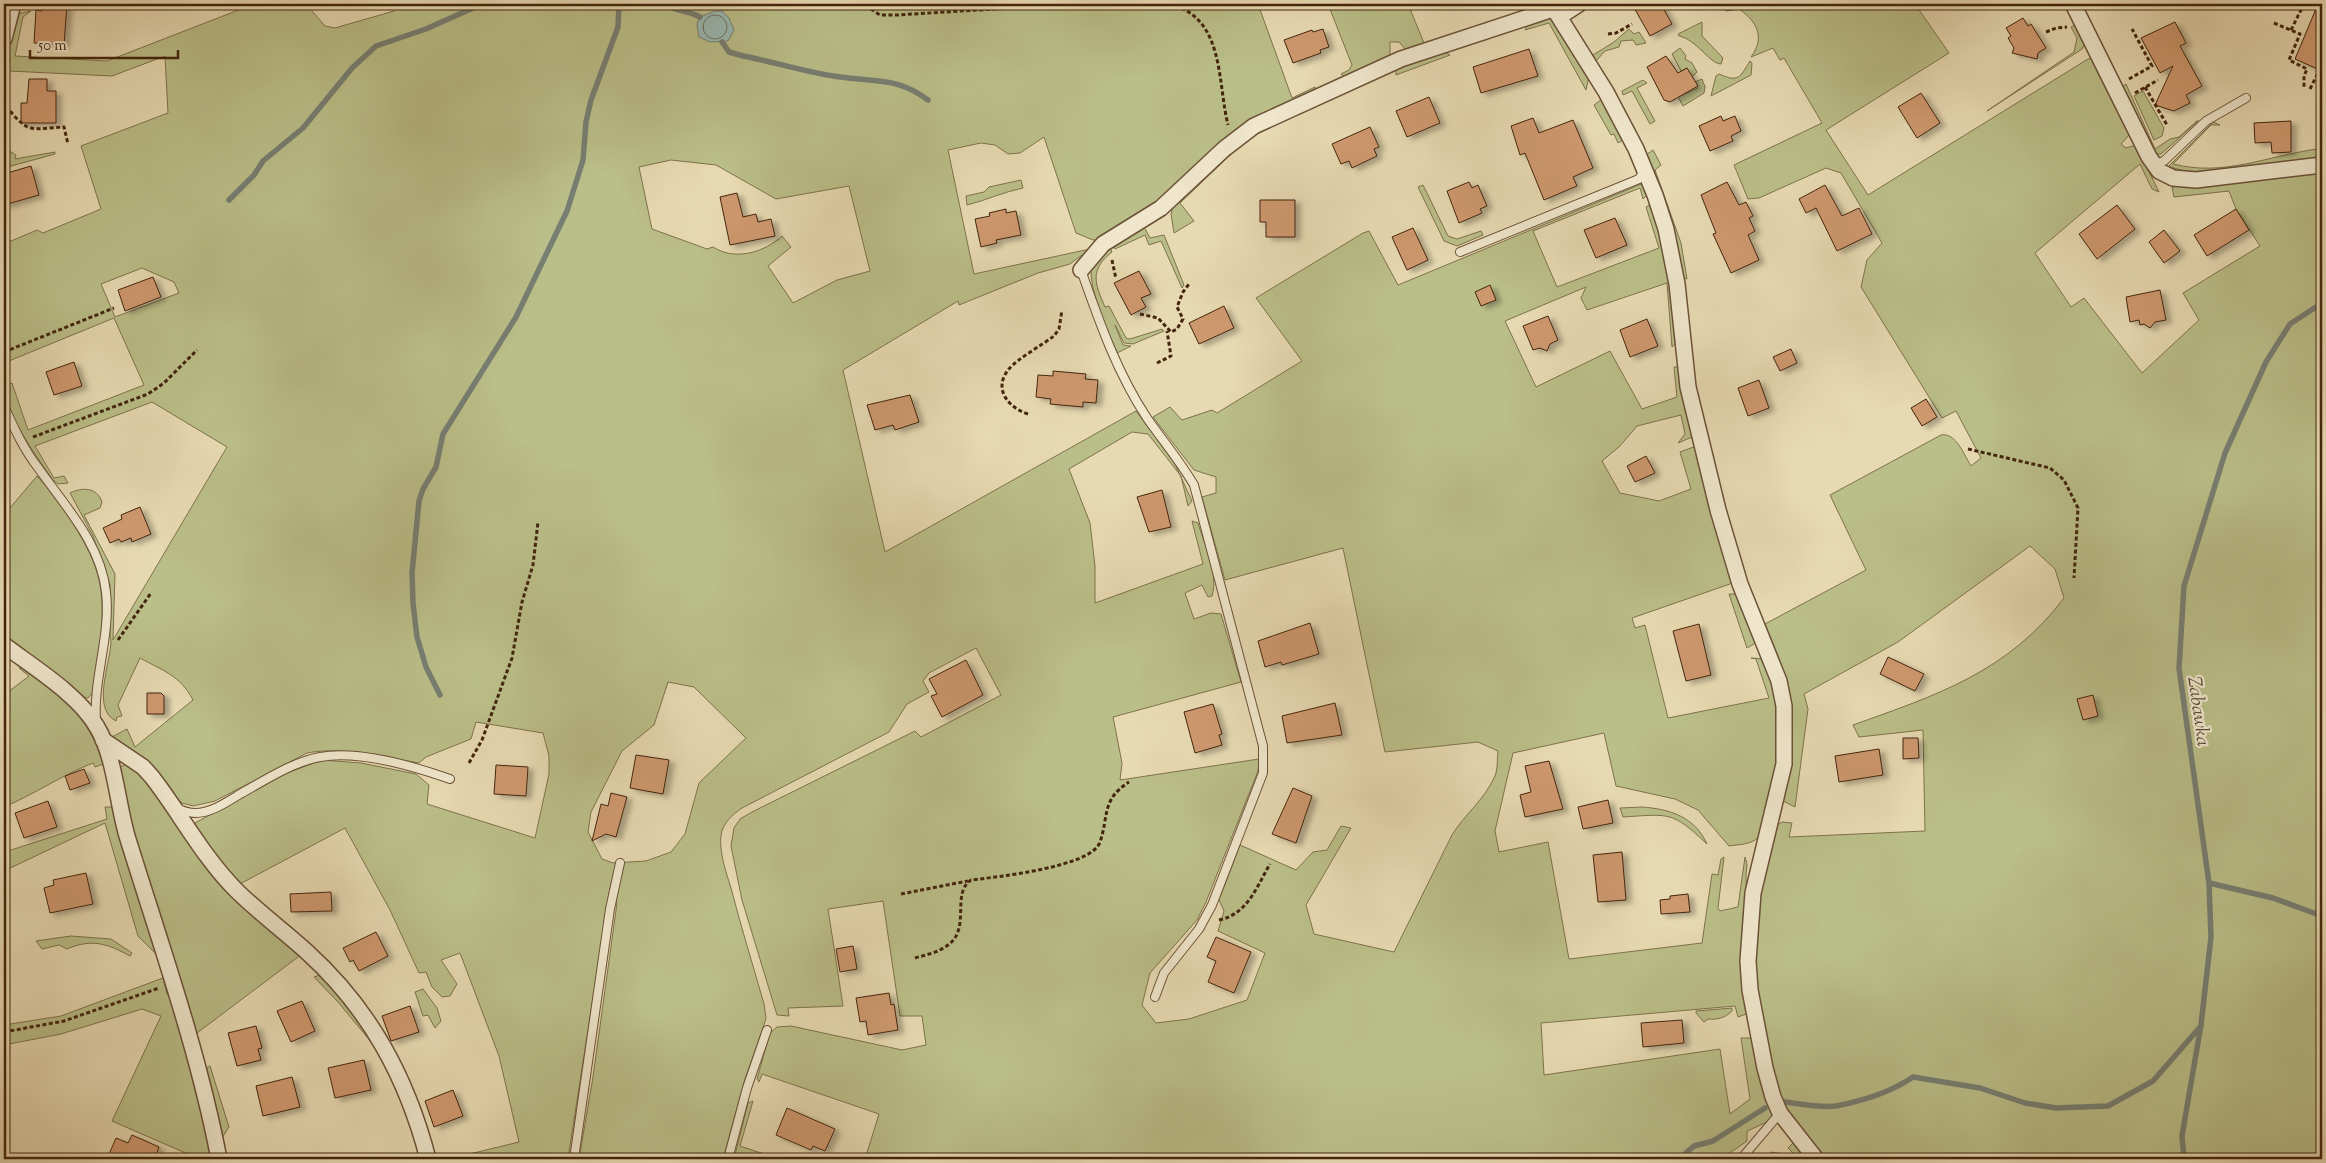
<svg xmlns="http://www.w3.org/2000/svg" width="2326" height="1163" font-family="'Sorts Mill Goudy',serif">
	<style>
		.green { fill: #babe88; stroke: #7e724b; fill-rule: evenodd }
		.water { fill: #99b9b4; stroke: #777e72 }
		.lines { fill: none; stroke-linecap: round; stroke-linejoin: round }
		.shore { stroke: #6e6f61; stroke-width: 1 }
		.stream { stroke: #777e72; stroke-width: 5.5 }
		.building { fill: #ce986e; stroke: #43250e; filter: url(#shadow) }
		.service-casing { stroke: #6c5237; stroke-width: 10 }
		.minor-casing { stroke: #6c5237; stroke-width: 18 }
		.path { stroke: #43250e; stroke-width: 3; stroke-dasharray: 4 2.5; stroke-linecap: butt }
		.service { stroke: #efe6cc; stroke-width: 8 }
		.minor { stroke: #efe6cc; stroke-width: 15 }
		.labels { text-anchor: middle; stroke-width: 4.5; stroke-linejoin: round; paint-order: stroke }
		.water-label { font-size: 19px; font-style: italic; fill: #584a38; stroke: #efe6cc }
	</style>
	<defs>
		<filter id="shadow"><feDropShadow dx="5.5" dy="3" stdDeviation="2.5" flood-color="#0004"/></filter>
	</defs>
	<rect width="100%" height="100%" fill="#e7d9b1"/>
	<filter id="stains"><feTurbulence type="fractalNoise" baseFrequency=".004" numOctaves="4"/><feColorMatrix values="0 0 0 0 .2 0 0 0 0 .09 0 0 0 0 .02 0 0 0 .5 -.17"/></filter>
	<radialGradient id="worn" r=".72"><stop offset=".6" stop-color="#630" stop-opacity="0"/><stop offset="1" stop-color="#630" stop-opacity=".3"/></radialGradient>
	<!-- green -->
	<path class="green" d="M254 4H306L325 26 335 28 394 11 401 4H1258L1292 98 1315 87 1316 91 1259 119 1156 206 1102 239 1093 240 1076 233 1044 137 1020 153 1008 154 995 145 981 143 948 150 974 274 1090 249 1070 264 1038 273 959 305 958 301 843 370 885 552 1136 411 1174 462 1192 501 1188 506 1181 476 1148 434 1132 432 1069 469 1090 523 1095 566V603L1203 564 1192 521 1198 523C1204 544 1219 574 1212 596L1208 597 1202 585 1185 593 1194 619 1211 613 1221 614 1241 682 1113 717 1122 763 1120 780 1259 759 1258 771 1206 902 1197 920 1150 973 1142 1005 1156 1023 1189 1019 1247 1000 1265 953 1218 931 1224 911 1219 900 1240 845 1296 870 1313 852 1327 850 1341 826 1351 828 1306 905 1314 934 1394 952 1452 835C1464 815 1484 800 1494 778 1498 771 1497 760 1498 751L1478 742 1385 752 1343 548 1225 580 1202 497 1216 493V477L1194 470 1153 417 1170 407 1182 420 1212 410 1217 413 1302 361 1256 298 1363 233 1369 231 1398 285 1644 183 1649 193 1643 199 1640 188 1533 231 1557 287 1659 248 1646 207 1650 205 1654 206 1667 255 1676 343 1672 347 1667 283 1587 310 1581 298 1586 287 1505 321 1536 387 1610 351 1642 409 1677 397 1674 367H1682L1694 433 1692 437 1678 443 1685 434 1681 415 1637 426 1619 447 1602 461 1620 493 1659 501 1691 489 1680 452 1696 446 1733 578 1730 584 1632 618 1635 628 1645 625 1668 718 1769 698 1756 659 1751 658 1765 659 1778 697 1777 769 1762 833C1754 845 1742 844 1729 846L1698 810 1675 799 1616 786 1604 733 1513 753 1495 831 1499 852 1548 842 1569 959 1702 943 1712 874 1718 875 1721 859 1724 857 1718 908 1720 911 1738 907 1745 857 1747 864 1746 875 1749 1013 1738 1017 1735 1006 1541 1023 1544 1075 1720 1049 1730 1114 1750 1099 1741 1038H1754L1773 1114 1767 1122 1747 1131V1141L1721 1159H865L879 1114 762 1074 759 1082 757 1079 770 1033 777 1027 791 1026 902 1050 926 1045 922 1016H900L883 901 828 909 843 1006 788 1008 789 1016 777 1015 742 900 731 846 734 828 740 819 752 812 915 731 921 737 1001 695 976 648 929 673 923 681 929 692 907 704 889 732 742 808C732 815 723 823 721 835 719 852 726 872 731 888 741 927 753 965 764 1004L766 1018 763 1028 745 1079 723 1159H579L593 1077 617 903 610 888 568 1159H449L519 1142 499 1056 460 953 441 960 457 984 450 996 442 997 432 987 426 972 419 973 390 910 345 828 238 885 195 827V823L287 773 322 760 361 763 416 774 429 785 427 804 535 838 549 774V756L543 733 476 722 471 739 426 757 419 763C383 757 343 746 307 753L215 801 193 806 182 803 112 737 127 729 135 747 193 700C180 675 163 671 140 658L118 705 122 716 117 717 116 721C88 708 116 651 110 636V585L93 536 70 493C82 487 97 487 102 502L100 508 84 515 115 574 113 640 227 447 152 402 35 446 54 478 64 476 68 483 58 484 52 479C35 453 4 414 4 383L5 386 12 383 28 430 144 385 114 318 4 363V244L37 230 43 233 101 209 81 146 168 113 165 56 112 76 9 71 6 83 4 82V63L17 14 31 11 23 17 15 56 107 61ZM671 160 716 165 776 199 849 186 870 271 837 280 793 303 768 266 791 247 782 236C763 253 735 261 713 247L707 249 652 229 639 167ZM142 268 174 282 179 293 115 317 101 284ZM668 682 694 687 746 738 699 783 685 834 671 852 646 861 613 863 602 859 588 832 591 812 622 751 654 725Z
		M1328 4H1408L1424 43 1517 13 1407 51 1399 42H1390V56L1345 77 1341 74 1349 70 1352 65Z
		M1733 4H1915L1949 53 1826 130 1868 195 2088 59 2094 58 2131 133 2121 144 2126 148 2136 145 2159 192 2152 189 2140 164 2035 253 2071 307 2084 298 2142 373 2199 320 2183 293 2260 246 2236 209 2229 191 2174 197 2172 187 2322 169V1159H1822L1794 1124 1778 1094 1757 996 1754 955 1757 916 1774 827 1782 822 1792 823 1789 837 1925 831 1923 730 1859 737 1853 725C1937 695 2008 672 2064 598L2055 569 2030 546 1898 642 1804 694 1808 709 1795 807 1781 800 1787 694 1765 624 1866 570 1830 495 1941 435C1956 432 1964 455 1971 466L1981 458 1956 411 1942 418 1861 287 1867 260 1882 243 1841 173 1826 168 1759 198 1748 199 1734 165 1822 123 1784 58 1780 60 1773 48 1751 57C1765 38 1758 22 1739 9L1726 11 1724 9Z
		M1548 17 1553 20 1589 76 1586 90 1549 23 1525 30 1529 23Z
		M1702 22V36L1723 58 1721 64C1710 64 1696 39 1679 36L1678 34Z
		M2078 23 2085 44 2082 49 1987 111 2074 52 2077 38 2071 27Z
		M1629 29 1634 34 1639 32 1646 43 1636 45 1633 40 1621 41 1619 47 1605 51 1596 61 1593 55 1614 42Z
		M1680 48 1686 56 1685 59 1692 63 1697 72 1692 77 1687 68 1681 71 1672 54Z
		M1444 51 1450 55 1396 75V67Z
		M1750 61 1752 63 1751 75 1711 96 1716 76 1719 74C1739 83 1740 77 1750 61Z
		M1702 79 1705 87 1704 93 1683 106 1678 97 1698 88 1695 82Z
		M1643 80 1647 83 1637 88 1655 121 1650 124 1632 91 1623 95 1622 91Z
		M2126 84 2155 149 2170 139 2179 137 2198 120 2197 122 2161 154H2154L2121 87Z
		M2143 91 2164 128 2162 136 2154 140 2134 96Z
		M1602 99 1625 139 1618 143 1614 134 1611 135 1594 105Z
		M2213 122 2220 125H2211L2173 164C2224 177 2267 156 2317 149L2322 150V159L2192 173 2170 167 2169 166Z
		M1274 125 1246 140 1180 203 1194 221 1174 233 1171 214 1174 203 1247 137Z
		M6 149 16 155 15 159 55 152V154L4 168V150Z
		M1653 150 1661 165 1655 170 1681 243 1687 279 1682 278 1646 155Z
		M1021 180 1023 188C1003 192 987 200 967 205L966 196 984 192 989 187Z
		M1423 185 1448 236 1457 239 1481 231 1483 235 1457 246 1444 241 1418 187Z
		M1143 225 1150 238 1164 235 1184 285 1182 288 1161 241 1149 245 1145 235 1115 249 1112 242Z
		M1109 246 1112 252C1089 270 1095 284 1105 307L1109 306 1126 338 1130 339 1162 329 1164 331 1133 344 1124 343 1115 325 1123 345 1131 346 1117 353C1110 335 1084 281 1093 263 1096 257 1104 251 1109 246Z
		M37 476C60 501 92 547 99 580 107 616 98 658 92 694L88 698 83 697 42 663 4 636V515Z
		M1729 594H1738L1757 638 1754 644 1747 648Z
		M19 668H28C62 697 91 719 103 764L95 767 93 763C62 775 35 794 4 807V695L29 676Z
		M126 764 144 775 170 807 302 954 193 1036 127 813 118 768Z
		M105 807H115L158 956 138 936 105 823 4 871V839L8 851 107 819Z
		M1642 807C1670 809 1695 817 1707 844 1672 811 1670 814 1623 817L1620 808Z
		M71 936 111 939 132 953 130 956C108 944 92 938 67 949L59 945 42 949 36 941Z
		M320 975 341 992 382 1052 379 1055 375 1043H372L338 1002 314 977Z
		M163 978 167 994 172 998 213 1159H199L112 1121 161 1016 142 1009 61 1034 4 1045V1025L61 1016Z
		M423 989 437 1008 441 1021 435 1028 428 1015 423 1016 415 992Z
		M1732 1008V1011C1725 1018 1717 1020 1708 1019L1704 1022 1696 1013V1011Z
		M210 1066 229 1127 222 1138 203 1070Z
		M753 1101 740 1146 779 1159H734L748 1103Z
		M1793 1143H1797L1811 1159H1768L1771 1152 1782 1154 1787 1159 1793 1153 1788 1148Z"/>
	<!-- water -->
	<path class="water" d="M715 11H722L729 18 734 30 728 41 710 42 699 37 697 24 700 17Z"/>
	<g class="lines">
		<!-- shore -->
		<path class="shore" d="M703 27a12 12 0 1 1 24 0a12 12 0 1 1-24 0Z"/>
		<!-- stream -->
		<path class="stream" d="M666 4C678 13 686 9 700 17
			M722 42 729 52 743 56C775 62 808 73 840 77 876 82 897 77 928 100
			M229 200 254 175 263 161 303 128 352 68 376 46 426 29 482 4
			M440 695 426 667 417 637 413 603 412 573 419 501 423 489 436 467 443 434 516 317 567 211 583 160 586 122 591 100 618 27 619 4
			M2209 883 2273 898 2322 916
			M1785 1102C1801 1104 1819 1108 1836 1106 1862 1101 1891 1092 1913 1077L1980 1088 2025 1103 2056 1108 2108 1106 2153 1081 2201 1026
			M1679 1159 1694 1146 1713 1141 1765 1108
			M2184 1159 2182 1136 2201 1025 2211 937 2209 883 2179 668 2184 586 2225 453 2266 362 2290 324 2322 303"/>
	</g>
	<!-- building -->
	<path class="building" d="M43 4H67L64 45 34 43 36 10 42 11Z
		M1632 4H1661L1672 24 1650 36Z
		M2318 4H2322V71L2295 59Z
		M2023 18 2028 26 2031 24 2046 48 2038 53 2037 59 2012 53 2014 48 2008 38 2011 36 2006 28Z
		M2175 22 2186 43 2180 46 2202 86 2186 95 2190 103 2174 111 2155 105 2173 66 2160 73 2141 38Z
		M1323 29 1329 47 1320 50 1321 53 1293 63 1284 40 1312 30 1313 32Z
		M1529 49 1538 76 1481 93 1473 67Z
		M1666 56 1678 73 1687 68 1698 86 1670 102 1664 100 1647 67Z
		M29 79H47V91H56V123H21V103H27Z
		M1921 93 1940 123 1917 138 1898 107Z
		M1429 97 1440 123 1407 137 1396 111Z
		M1721 116 1723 121 1735 116 1741 131 1731 136 1733 141 1710 151 1699 126Z
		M1533 118 1539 133 1573 120 1593 168 1573 177 1577 186 1544 200 1525 153 1520 155 1511 126Z
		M2291 121V152L2272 153 2271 142 2255 143 2254 123Z
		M1370 127 1379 147 1374 149 1377 156 1352 168 1349 161 1341 164 1332 144Z
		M31 166 39 195 4 205V174Z
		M1469 182 1472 188 1478 185 1487 206 1480 209 1482 213 1459 223 1447 191Z
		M1727 182 1739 205 1746 202 1753 216 1749 218 1755 231 1748 235 1759 260 1731 273 1713 234 1716 233 1701 195Z
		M1825 185 1842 216 1859 208 1872 234 1837 251 1816 208 1806 213 1799 199Z
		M737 193 743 217 756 214 758 222 771 219 775 236 730 245 720 197Z
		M1260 200H1295V237H1266V222H1260Z
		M2117 205 2135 229 2097 259 2079 234Z
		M1006 209V213L1016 211 1021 235 996 240 997 243 981 247 975 219 990 216 989 213Z
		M2236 209 2249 230 2207 256 2194 235Z
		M1615 218 1627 245 1596 258 1584 230Z
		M1413 228 1428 260 1407 270 1392 237Z
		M2164 230 2180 251 2164 263 2149 242Z
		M1139 271 1151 294 1141 298 1146 307 1131 315 1114 283Z
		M153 277 161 297 125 311 118 290Z
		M1490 285 1496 300 1481 306 1475 292Z
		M2160 290 2166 320 2155 322 2150 328 2144 324 2140 325 2139 320 2130 322 2126 297Z
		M1224 306 1234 328 1199 344 1189 323Z
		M1548 316 1558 340 1550 344 1547 351 1540 348 1533 350 1523 326Z
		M1647 319 1658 346 1630 357 1620 330Z
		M1791 349 1797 363 1780 371 1773 357Z
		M74 362 82 386 54 395 46 372Z
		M1053 371 1086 374 1085 379 1098 380 1096 403 1083 402V407L1050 404 1051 399 1036 397 1038 375 1053 376Z
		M1759 380 1769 408 1748 416 1738 388Z
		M910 395 919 422 895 430 893 425 875 430 867 405Z
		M1926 399 1937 417 1922 426 1911 408Z
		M1646 456 1655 473 1635 482 1627 466Z
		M1162 490 1171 527 1149 532 1137 497Z
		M140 507 151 534 132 542 131 538 121 542 119 539 110 543 103 528 122 519 121 515Z
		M1310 623 1319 654 1282 665 1281 662 1265 667 1258 641Z
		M1699 624 1711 675 1686 681 1673 631Z
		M1888 657 1924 674 1915 691 1880 674Z
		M966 660 983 695 942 717 931 696 937 694 929 679Z
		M147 693H161L164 696V714H147Z
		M2093 695 2098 716 2083 720 2077 699Z
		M1335 703 1342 735 1287 743 1282 716Z
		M1213 704 1222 734 1219 735 1222 745 1195 753 1184 712Z
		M1903 738H1918L1919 758 1903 759Z
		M1879 749 1883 775 1839 782 1835 756Z
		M636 755 669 760 663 794 630 788Z
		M1549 761 1563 809 1525 817 1520 795 1531 792 1525 766Z
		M496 765 528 767 526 796 494 794Z
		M84 769 90 783 70 790 65 776Z
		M1293 788 1312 796 1296 843 1272 834Z
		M611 793 627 797 616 837 606 834 592 841 601 804 608 806Z
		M1608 800 1613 823 1583 829 1578 807Z
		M48 801 57 827 24 838 15 813Z
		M1622 852 1626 900 1598 902 1593 855Z
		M86 873 93 904 50 913 44 888 54 885 53 880Z
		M331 892 332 911 291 912 290 894Z
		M1688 894 1690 912 1661 914 1660 900 1670 899V896Z
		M376 932 388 956 359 971 353 960 350 962 343 948Z
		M1216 937 1251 952 1234 993 1208 982 1216 961 1207 957Z
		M853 946 857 969 840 972 836 949Z
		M889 993 891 1005 894 1004 898 1030 868 1035 866 1021 860 1022 856 998Z
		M302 1001 315 1031 291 1042 277 1011Z
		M410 1006 419 1032 391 1041 382 1016Z
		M1682 1020 1684 1043 1643 1047 1641 1023Z
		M256 1026 262 1048 258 1049 261 1060 237 1066 228 1033Z
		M364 1060 371 1090 335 1098 328 1068Z
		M292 1077 300 1107 263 1116 256 1086Z
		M453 1090 463 1116 434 1127 425 1101Z
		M787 1108 835 1129 825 1151 813 1146 811 1150 776 1135Z
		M132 1135 159 1147 156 1155 166 1159H107L116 1138 128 1143Z"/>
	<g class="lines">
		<defs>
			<path id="service" d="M2154 164 2164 161 2206 121 2246 98
				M1460 252 1639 179 1645 169
				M1081 270C1099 321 1117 373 1147 418 1163 441 1180 461 1194 485L1263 746V773L1212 905 1199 929 1164 973 1155 997
				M4 406C14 428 24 450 39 469 65 506 101 544 106 592 111 635 93 679 96 721
				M177 808C183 811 188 813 195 813 211 813 227 802 240 794 266 780 290 763 320 757 359 750 413 766 450 779
				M574 1159 610 909 620 863
				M728 1159 747 1088 767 1030
				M1741 1159 1780 1113"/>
			<path id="minor" d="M1551 4 1606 92 1636 149 1655 195 1666 229 1677 284 1688 387 1718 510 1740 584 1779 681 1784 706V764L1753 893 1748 961 1750 990 1765 1068 1773 1097 1780 1113 1816 1159
				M2073 4 2149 157 2159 171 2173 178 2196 180 2322 165
				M1559 17 1579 4
				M4 39 13 4
				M1081 270 1103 244 1161 208 1224 149 1254 126 1401 59 1553 9
				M4 645C33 667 79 695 97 727 115 757 117 802 127 836 160 943 198 1049 219 1159
				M103 740 143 767 152 777C180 813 203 857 236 890 258 912 284 931 307 952 370 1009 407 1078 428 1159"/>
		</defs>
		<!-- service casing -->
		<use href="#service" class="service-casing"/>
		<!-- minor casing -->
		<use href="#minor" class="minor-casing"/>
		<!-- path -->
		<path class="path" d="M867 4 868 7 880 15H897L1075 4
			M1169 4C1225 17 1217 81 1228 125
			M2274 23 2300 34 2289 60 2307 69 2304 76V88
			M2291 30 2304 4
			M2046 32 2056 28 2067 27
			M1608 34 1616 33 1632 24
			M2129 79 2152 66 2132 29
			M2145 87 2167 125
			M2310 89 2317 75H2322
			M2135 93 2158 80
			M4 100C7 109 21 126 31 128 42 130 54 127 64 127L68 144
			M1112 260 1116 279
			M1140 314 1158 318 1171 332 1177 329 1183 319 1177 307 1183 292 1189 284
			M4 352 114 308
			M1157 363 1171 356 1167 331
			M1028 414C1009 408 992 389 1009 369 1018 358 1041 346 1054 336L1059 329 1062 310
			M33 437 148 394 164 383 197 350
			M1968 449 2050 468 2064 480 2078 508 2074 578
			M118 640 151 593
			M469 763 482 740 512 658 522 602 533 565 538 522
			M901 894 968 881
			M1219 920C1248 914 1257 886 1270 864
			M915 958C925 955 936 953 945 947 973 931 950 894 971 880 996 877 1092 867 1100 842 1109 816 1101 800 1129 782
			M4 1032 64 1021 159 988"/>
		<!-- service -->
		<use href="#service" class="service"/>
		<!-- minor -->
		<use href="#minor" class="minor"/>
	</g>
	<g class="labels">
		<!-- water labels -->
		<g class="water-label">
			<text transform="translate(2200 711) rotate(82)" y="7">Zabawka</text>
		</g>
	</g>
	<!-- margin -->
	<rect width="2326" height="1163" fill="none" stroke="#e7d9b1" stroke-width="20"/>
	<rect x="5" y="5" width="2316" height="1153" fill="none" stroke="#43250e" stroke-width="2.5"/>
	<rect x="10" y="10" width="2306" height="1143" fill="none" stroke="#43250e"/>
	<!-- scale -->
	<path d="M30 50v8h148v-8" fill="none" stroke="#43250e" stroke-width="2.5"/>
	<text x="38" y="50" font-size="15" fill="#43250e" stroke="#efe6cc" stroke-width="4" paint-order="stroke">50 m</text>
	<rect width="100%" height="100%" filter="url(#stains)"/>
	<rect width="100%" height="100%" fill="url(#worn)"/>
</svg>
